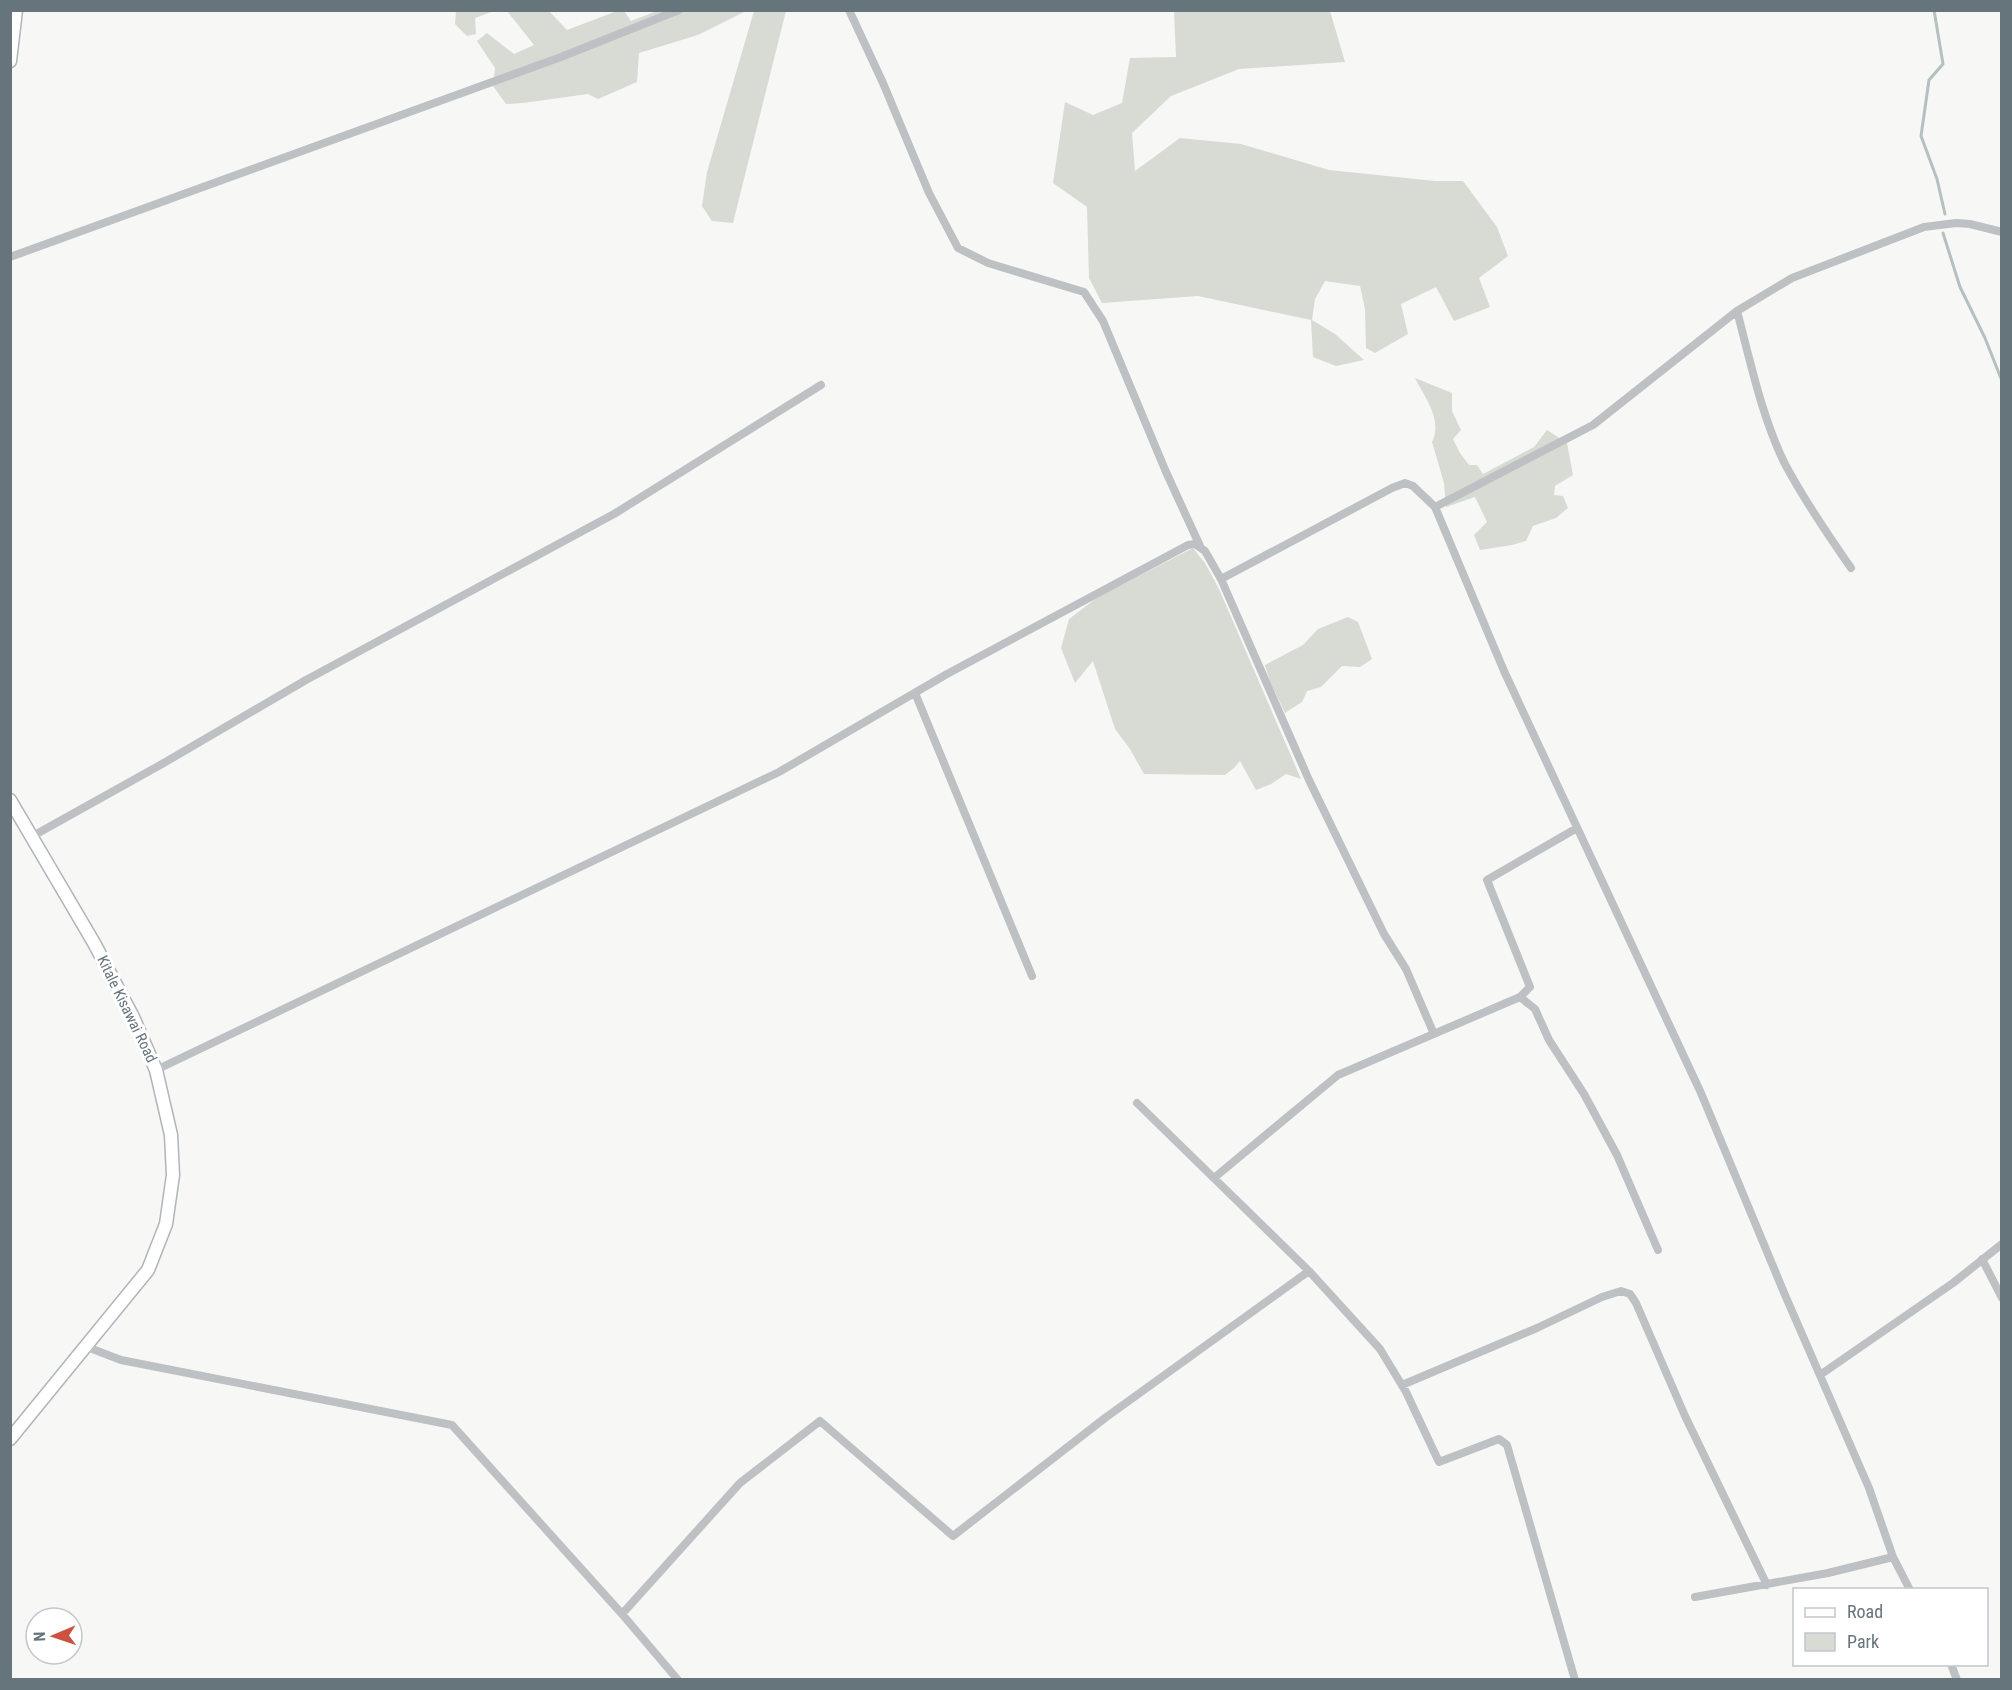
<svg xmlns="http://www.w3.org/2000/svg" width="2012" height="1690" font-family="'Roboto Condensed',sans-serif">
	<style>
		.green { fill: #d7dbd4 }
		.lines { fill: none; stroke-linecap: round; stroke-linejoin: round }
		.stream { stroke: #b5c0c3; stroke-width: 3 }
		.secondary-casing { stroke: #afb5b9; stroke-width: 15 }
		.street { stroke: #bdc1c4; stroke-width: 8 }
		.secondary { stroke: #fff; stroke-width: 12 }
		.labels { text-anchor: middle; stroke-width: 6; stroke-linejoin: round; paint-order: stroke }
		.street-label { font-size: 15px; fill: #66747c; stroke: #fff }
	</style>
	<rect width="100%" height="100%" fill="#f7f7f5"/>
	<!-- green -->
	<path class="green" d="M456 11V10L494 11 475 18 476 34 467 36 455 24Z
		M507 11H549L567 30 617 11H624L631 21 657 11H746L698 35 639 53 637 82 598 99 588 94 523 103 506 104 493 86 495 68 477 41 487 33 514 54 534 45Z
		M754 11H786L733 223 712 221 702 206 707 172Z
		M1174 11H1330L1345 62 1239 69 1171 96 1132 133 1135 171 1180 138 1241 144 1329 170 1435 181H1463L1497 227 1508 256 1479 278 1490 307 1454 321 1436 287 1401 304 1408 334 1375 353 1366 348 1365 309 1360 286 1325 281 1315 299 1312 320 1335 334 1364 360 1336 366 1313 357 1311 320 1198 296 1102 303 1089 278 1087 207 1053 183 1065 102 1093 115 1122 103 1130 58 1176 57Z
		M1415 378 1452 393V411L1461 430 1453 439 1460 453 1469 465H1477L1483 474 1534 447 1547 430 1567 443 1573 475 1555 486 1554 495 1563 496 1568 508 1556 518 1533 526 1526 541 1512 545 1480 550 1474 535 1487 522 1475 497 1446 507 1444 483 1432 442C1443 420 1425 398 1415 378Z
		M1193 548 1205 563 1219 589 1301 779 1286 774 1271 784 1256 790 1240 761 1234 768 1225 775 1144 774 1130 749 1115 729 1093 661 1075 683 1061 648 1069 619 1098 597Z
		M1348 617 1358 622 1372 659 1360 667 1342 666 1321 687 1307 691 1302 702 1285 713 1269 679 1265 665 1303 645 1318 629Z"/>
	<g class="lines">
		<!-- stream -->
		<path class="stream" d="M1934 10 1943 64 1929 80 1921 136 1937 179 1945 214
			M1943 233 1960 287 1985 338 2002 381"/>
		<defs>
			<path id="secondary" d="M10 61 16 10
				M10 800 94 943 133 1017 156 1070 171 1135 173 1175 166 1224 148 1270 10 1439"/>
		</defs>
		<!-- secondary casing -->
		<use href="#secondary" class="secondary-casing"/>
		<!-- street -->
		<path class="street" d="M849 10 883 83 929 193 958 248 988 263 1084 292 1103 321 1166 472 1200 546
			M10 257 561 57 679 10
			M1737 311C1750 360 1762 418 1785 464 1804 500 1828 535 1851 568
			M1221 579 1392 488 1405 483 1413 486 1435 507
			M915 693 1032 976
			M31 837 162 764 306 680 614 514 821 385
			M1520 997 1535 1009 1549 1040 1584 1094 1617 1155 1658 1250
			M156 1070 779 772 947 674 1188 545 1195 544 1205 551 1221 579 1309 780 1384 934 1406 969 1434 1034
			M1137 1103 1309 1271 1380 1349 1406 1392 1439 1462 1499 1439 1507 1445 1575 1680
			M1214 1178 1338 1075 1520 997 1530 987 1487 880 1577 828
			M1982 1259 2002 1298
			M87 1347 121 1360 452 1425 622 1614 678 1680
			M1820 1375 1953 1283 2002 1244
			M1402 1385 1537 1328 1602 1297 1621 1291 1630 1294 1636 1303 1685 1416 1767 1585
			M1910 1590 1893 1557 1869 1488 1785 1295 1701 1093 1504 671 1435 507 1593 425 1737 311 1792 278 1924 227 1956 223 1970 224 2002 232
			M1695 1597 1828 1573 1893 1557
			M622 1614 740 1483 820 1421 953 1536 1105 1418 1309 1271
			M1951 1664 1957 1680"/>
		<!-- secondary -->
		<use href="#secondary" class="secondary"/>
	</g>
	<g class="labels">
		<!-- street labels -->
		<g class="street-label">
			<text transform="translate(127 1009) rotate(64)" y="5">Kitale Kisawai Road</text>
		</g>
	</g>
	<!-- border -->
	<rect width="2012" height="1690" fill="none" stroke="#66747c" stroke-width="24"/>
	<!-- legend -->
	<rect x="1793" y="1588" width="195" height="78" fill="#ffffff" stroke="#c2c7cb" stroke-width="1.5"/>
	<rect x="1805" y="1608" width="30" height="9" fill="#ffffff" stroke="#c2c7cb" stroke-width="1.5"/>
	<text x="1847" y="1618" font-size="18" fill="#66747c">Road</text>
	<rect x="1805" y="1633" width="30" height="18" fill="#d7dbd4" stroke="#c2c7cb" stroke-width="1.5"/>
	<text x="1847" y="1648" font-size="18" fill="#66747c">Park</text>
	<!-- north arrow -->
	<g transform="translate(54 1636) rotate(268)"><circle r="28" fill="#ffffff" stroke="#c2c7cb" stroke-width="1.5"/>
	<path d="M0-4.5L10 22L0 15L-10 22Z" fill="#cc523f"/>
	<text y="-9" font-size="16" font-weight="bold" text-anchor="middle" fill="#66747c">N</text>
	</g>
</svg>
